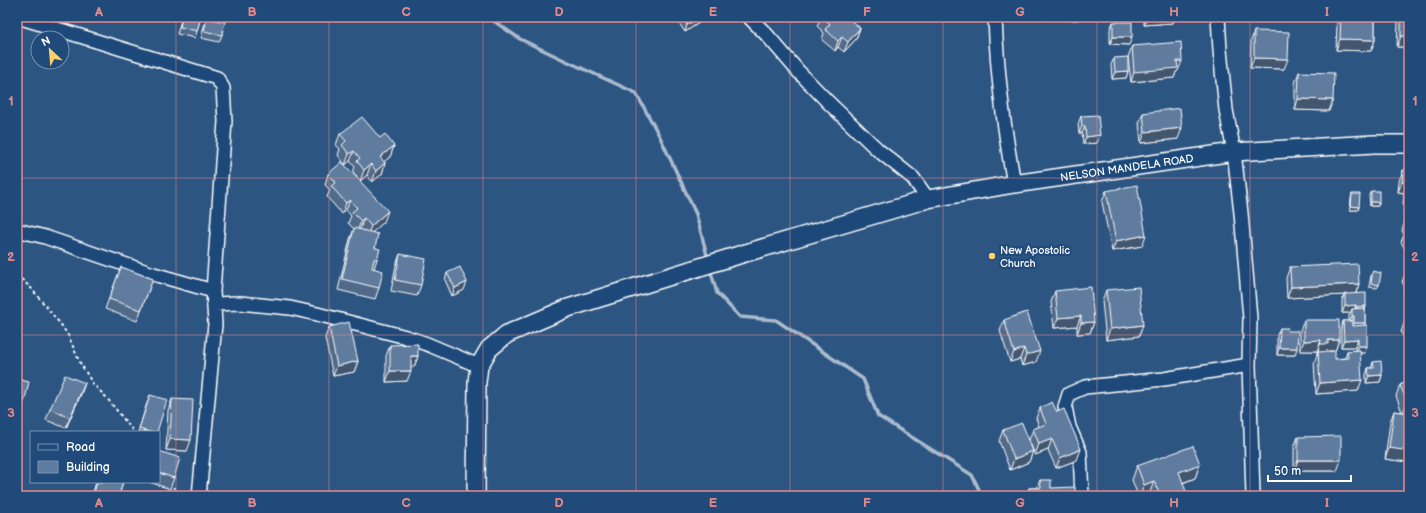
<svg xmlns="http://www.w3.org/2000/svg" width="1426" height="513" font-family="'Balsamiq Sans',sans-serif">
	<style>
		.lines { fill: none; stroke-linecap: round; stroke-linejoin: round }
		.stream { stroke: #acbcce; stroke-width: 3.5 }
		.minor-casing { stroke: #fff; stroke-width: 16 }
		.tertiary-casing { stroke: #fff; stroke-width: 20 }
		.path { stroke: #fff; stroke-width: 2; stroke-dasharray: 3 3; stroke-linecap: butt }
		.minor { stroke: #1f4a7a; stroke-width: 13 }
		.tertiary { stroke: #1f4a7a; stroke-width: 17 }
		.wall { fill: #516b89; stroke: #fff }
		.shaded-wall { fill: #42576f; stroke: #fff }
		.building { fill: #5e7c9f; stroke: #fff }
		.grid { fill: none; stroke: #e88989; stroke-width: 1; stroke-opacity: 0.55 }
		.poi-dot { fill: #ffd166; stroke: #1f4a7a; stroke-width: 1.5 }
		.labels { text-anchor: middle; stroke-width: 4; stroke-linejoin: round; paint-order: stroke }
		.street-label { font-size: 11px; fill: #fff; stroke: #1f4a7a }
		.poi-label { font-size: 11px; fill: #fff; stroke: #1f4a7a; text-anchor: start }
		.neatline { fill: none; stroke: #e88989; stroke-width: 1.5 }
		.grid-label { font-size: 13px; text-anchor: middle; font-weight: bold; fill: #e88989 }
	</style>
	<rect width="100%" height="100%" fill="#2c5582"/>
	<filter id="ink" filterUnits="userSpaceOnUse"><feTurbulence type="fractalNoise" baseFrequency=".025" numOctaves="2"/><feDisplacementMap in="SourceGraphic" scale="8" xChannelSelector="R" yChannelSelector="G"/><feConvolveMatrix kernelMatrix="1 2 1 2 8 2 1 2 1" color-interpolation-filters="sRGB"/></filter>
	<g filter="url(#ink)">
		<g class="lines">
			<!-- stream -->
			<path class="stream" d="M488 17 520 39 564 60 636 93 660 137 696 214 708 259
				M710 269 717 293 740 317 776 320 863 379 878 416 972 475 982 496"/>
			<defs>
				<path id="minor" d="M18 17 217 78 223 88 225 121 213 291 215 324 199 496
					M749 17 767 35 798 71 828 102 878 150 913 178 928 199
					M995 17C997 73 1004 129 1014 184
					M1218 17 1220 50 1226 110 1234 152 1241 213 1250 318 1249 365 1253 496
					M17 230 45 237 150 273 213 291
					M214 304 240 303 290 308 317 314 406 337 427 344 479 366
					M1082 496 1080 452 1069 427 1065 407 1069 394 1085 387 1164 379 1249 365"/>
				<g id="tertiary">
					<path id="s1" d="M476 496 477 382 479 366 489 349 507 334 568 308 742 254 928 199 1014 184 1234 152 1374 144H1409"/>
				</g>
			</defs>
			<!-- minor casing -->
			<use href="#minor" class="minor-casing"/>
			<!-- tertiary casing -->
			<use href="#tertiary" class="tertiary-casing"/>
			<!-- path -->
			<path class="path" d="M17 275 31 288 62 326 69 337 79 361 93 384 106 397 134 432
				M170 482 179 496"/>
			<!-- minor -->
			<use href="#minor" class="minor"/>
			<!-- tertiary -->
			<use href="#tertiary" class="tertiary"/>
		</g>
		<!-- wall -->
		<path class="wall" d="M182 17H201L195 38 177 34Z
			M677 17H708L685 32 676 19Z
			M821 17H847L860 28 856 39 844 52 838 47 835 51 822 40 824 33 817 26Z
			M1137 17H1176L1173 23 1144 25V19L1137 20Z
			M1339 17H1375V40L1371 51 1336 50 1337 23Z
			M1399 17H1409V47H1397L1398 20Z
			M207 18 222 35 219 42 201 38 204 26Z
			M1113 22 1129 45 1110 44V29Z
			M1254 31 1284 69 1250 68 1251 41Z
			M1132 46 1178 71 1176 72 1174 78 1131 82 1128 57Z
			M1114 58 1128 71 1126 78 1112 79 1111 65Z
			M1299 72 1329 111 1295 110V83Z
			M1143 113 1178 139 1141 143 1139 123Z
			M1081 116 1097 143 1083 144 1082 133H1079L1078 124Z
			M340 134 380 138 394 146 390 157 384 161 385 163 382 174 372 182 367 175 360 181 353 172 355 167 350 161 345 165 338 155 340 149 336 145Z
			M1409 166V205H1403L1404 193 1398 192 1399 181 1403 170 1407 171Z
			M328 174 384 222 372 232 377 259 374 269 379 288 375 299 338 290 350 239 354 229 348 223 351 216 346 210 342 214 327 197 330 190 325 185Z
			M1106 191 1142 246 1112 251 1102 202Z
			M1371 191 1379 202 1378 206H1370L1369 195Z
			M1352 194 1359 207 1358 210H1350L1351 198Z
			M1409 217V250L1406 251 1401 242 1404 235 1402 230 1406 219Z
			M400 254 421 285 417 296 391 291 396 265Z
			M121 267 153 279 137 321 105 309Z
			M1290 267 1359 284 1356 293 1366 306 1365 310V323L1364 325 1365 353H1360L1358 391 1316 394 1314 363 1317 355V351H1300V331L1304 320 1339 340 1335 351H1326V352L1335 359 1345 358 1347 351H1355V347H1341V329L1343 321H1349V316L1350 313H1342V301L1344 295 1287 298 1286 278Z
			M1409 269V297L1406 298 1403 293 1405 287 1402 282 1406 271Z
			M1373 271 1379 285 1377 288 1369 287 1371 275Z
			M447 273 464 290 452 296 445 280Z
			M1106 290 1143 325 1139 336 1106 340 1102 301Z
			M1055 291 1094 322 1090 333 1077 334V326L1054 328 1051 302Z
			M1409 319V349L1401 332 1405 321Z
			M1004 320 1036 362 1022 366 1020 359 1010 362 1000 331Z
			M329 327 358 361 354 372 333 376 325 338Z
			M1280 328 1287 331 1295 355H1277V335Z
			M390 345 418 356 414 367H411L407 381 386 382V356Z
			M1373 362 1382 375 1380 382 1366 383V375L1368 368H1371Z
			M17 379 25 399 21 410 17 409Z
			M1409 381V411L1405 412 1407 462 1385 459 1390 422 1394 411 1402 412 1396 396 1400 385Z
			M85 383 81 394 66 428 46 420 50 409Z
			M150 395 157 432H138L146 406Z
			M172 399 187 451 166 450 168 410Z
			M1040 408 1057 412 1077 460 1056 468 1048 450 1035 455 1029 440 1033 429 1039 427 1036 418Z
			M1003 430 1033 451 1029 462 1010 470 999 441Z
			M1298 437 1337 471H1294V447Z
			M159 451 174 478 170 489 149 482H159Z
			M1200 464 1195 478 1183 483 1186 496H1150L1149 495 1147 496H1138L1132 480 1137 466Z
			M1040 480 1051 488 1075 496H1026L1029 488H1037Z
			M96 482H123L119 496H92Z"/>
		<!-- shaded-wall -->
		<path class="shaded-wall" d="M700 17H708L685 32 687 25Z
			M1041 17H1053L1052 19H1040Z
			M1068 17H1079L1078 20H1066Z
			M1138 17H1145L1144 19 1137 20Z
			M1154 17H1176L1173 23 1144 25 1147 18Z
			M860 28 856 39 844 52 848 42Z
			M1401 36H1409V47H1397Z
			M842 37 838 47 835 51 838 41Z
			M1113 37H1132L1129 45 1110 44Z
			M1340 39 1375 40 1371 51 1336 50Z
			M1254 58 1288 59 1284 69 1250 68Z
			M1177 61H1182L1178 71 1176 72 1174 78 1131 82 1134 72Z
			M1128 71 1126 78 1112 79 1115 72Z
			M1298 99 1333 100 1329 111 1295 110Z
			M1082 126H1085L1082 133H1079Z
			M1182 128 1178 139 1141 143 1145 132Z
			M1100 135 1097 143 1083 144 1086 137Z
			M394 146 390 157 376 168 380 157Z
			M354 151 350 161 345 165 349 154Z
			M385 163 382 174 372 182 376 171Z
			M371 164 367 175 360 181 364 170Z
			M1402 182H1408L1404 193 1398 192Z
			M1407 194H1409V205H1403Z
			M350 200 346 210 342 214 346 203Z
			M1371 202H1379L1378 206H1370Z
			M1351 206 1359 207 1358 210H1350Z
			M388 211 384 222 367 237 371 226Z
			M364 218 360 229 357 232 361 221Z
			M1146 235 1142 246 1112 251 1116 241Z
			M1409 242V250L1406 251Z
			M467 282 464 290 452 296 455 288Z
			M1359 284 1355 295 1345 294 1344 295 1287 298 1291 287Z
			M1409 290V297L1406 298Z
			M1356 305 1353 313 1352 309 1350 313H1342L1345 306Z
			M1366 306 1364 313 1353 314 1356 307Z
			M1081 316 1077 326 1054 328 1058 318Z
			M1352 316H1354L1351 324H1349Z
			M1094 322 1090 333 1077 334 1081 323Z
			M1354 323H1365L1363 330 1351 331Z
			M1143 325 1139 336 1106 340 1110 329Z
			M1358 339 1355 347H1341L1344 340Z
			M1321 340 1317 351H1300L1304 341Z
			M1328 340H1339L1335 351H1326L1324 355 1318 352 1317 355 1320 344Z
			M1358 346H1367L1365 353H1355Z
			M1024 348 1020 359 1010 362 1014 352Z
			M1279 348H1297L1295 355H1277Z
			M1040 351 1036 362 1022 366 1026 355Z
			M411 356H418L414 367H407Z
			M358 361 354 372 333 376 337 366Z
			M390 371H411L407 381 386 382Z
			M1382 375 1380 382 1366 383 1369 376Z
			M1362 380 1358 391 1316 394 1320 383Z
			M85 383 81 394 66 428 70 418Z
			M1409 401V411L1403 413 1407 402Z
			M170 439 191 440 187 451 166 450Z
			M1052 439 1048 450 1035 455 1039 444Z
			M1389 448 1409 449V455L1407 462 1385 459Z
			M1081 449 1077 460 1056 468 1060 458Z
			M1033 451 1029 462 1010 470 1014 459Z
			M1298 460H1341L1337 471H1294Z
			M1200 464 1195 478 1174 486 1179 472Z
			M1154 481 1149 495 1147 496H1140L1144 485Z
			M1187 494 1186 496H1180Z"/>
		<!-- building -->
		<path class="building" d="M182 17H201L197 31 180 27Z
			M682 17H700L687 25Z
			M823 17H847L860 28 848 42 842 37 838 41 825 29 830 24Z
			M1341 17H1375V40L1340 39Z
			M1401 17H1409V36H1401Z
			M207 18 225 22 222 35 204 31Z
			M1113 22H1132V37H1113Z
			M1254 31 1289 32 1288 59 1254 58Z
			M1181 42 1182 61H1177L1178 68 1134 72 1132 46Z
			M1128 57V71L1115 72 1114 58Z
			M1299 72 1334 73 1333 100 1298 99Z
			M1180 108 1182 128 1145 132 1143 113Z
			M1098 115 1100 135 1086 137 1085 126H1082L1081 116Z
			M362 117 380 138 385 134 394 146 380 157 385 163 376 171 371 164 364 170 357 161 360 158 354 151 349 154 342 145 346 141 340 134Z
			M342 162 388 211 371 226 364 218 361 221 352 212 357 208 350 200 346 203 331 186 336 182 328 174Z
			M1403 170H1409V194H1407L1408 182H1402Z
			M1137 185 1146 235 1116 241 1106 191Z
			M1371 191H1379V202H1371Z
			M1352 194H1360L1359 207 1351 206Z
			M1409 217V226L1406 219Z
			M354 228 378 234 375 248 380 249 377 259H374L372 268 383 271 379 288 342 279Z
			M1409 229V239L1405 231Z
			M400 254 426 259 421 285 395 280Z
			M1358 264 1359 284 1291 287 1290 267Z
			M121 267 153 279 141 310 109 299Z
			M460 267 467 282 455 288 447 273Z
			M1409 269V276L1406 271Z
			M1373 271 1381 273 1379 285 1371 283Z
			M1409 281V286L1407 282Z
			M1091 287 1094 322 1081 323V316L1058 318 1055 291Z
			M1139 287 1143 325 1110 329 1106 290Z
			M1366 293V306L1356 307V305L1345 306V294Z
			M1365 308V323H1354V316H1352V309Z
			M1027 312 1040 351 1026 355 1024 348 1014 352 1004 320Z
			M1409 319V330L1405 321Z
			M1304 320H1339V340H1328V344H1320L1321 340 1304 341Z
			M1343 321H1352V326L1367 325V346H1358V339L1344 340Z
			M349 322 358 361 337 366 329 327Z
			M1280 328H1288L1287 331H1298L1297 348H1279Z
			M418 344V356H411V371H390V345Z
			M1360 350 1362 380 1320 383 1318 352 1335 351V359L1348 358 1347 351Z
			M1381 361 1382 375 1369 376 1368 368H1374L1373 362Z
			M65 375 85 383 70 418 50 409Z
			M17 379 29 382 25 399 17 397Z
			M1409 381V401L1407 402 1400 385Z
			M150 395 167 400 157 432H150L139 429Z
			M172 399 193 400 191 440 170 439Z
			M1052 402 1057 412 1064 409 1081 449 1060 458 1052 439 1039 444 1033 429 1046 424 1040 408Z
			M1394 411 1409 413V451L1389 448Z
			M1022 423 1033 451 1014 459 1003 430Z
			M1341 436V460H1298V437Z
			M1193 446 1200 464 1179 472 1187 494 1180 496H1160L1154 481 1144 485 1137 466Z
			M159 451 180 458 174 478 159 473Z
			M1040 480H1051V488L1075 487V496H1029V488H1041Z
			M97 482H123L119 496H93Z"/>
	</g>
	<!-- grid -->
	<path class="grid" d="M176 17V496M329 17V496M483 17V496M636 17V496M790 17V496M943 17V496M1097 17V496M1250 17V496M17 178H1409M17 335H1409"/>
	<!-- markers -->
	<circle class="poi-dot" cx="992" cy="256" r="4"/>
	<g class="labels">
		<!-- street labels -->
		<g class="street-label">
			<text dy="4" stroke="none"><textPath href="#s1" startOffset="817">NELSON MANDELA ROAD</textPath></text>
		</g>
		<!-- poi labels -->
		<g class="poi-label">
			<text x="1000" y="254">New Apostolic<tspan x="1000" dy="13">Church</tspan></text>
		</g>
	</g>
	<!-- margin -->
	<rect width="1426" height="513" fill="none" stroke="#1f4a7a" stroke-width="44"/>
	<!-- legend -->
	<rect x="30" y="431" width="130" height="52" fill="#1f4a7a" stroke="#7992af"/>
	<rect x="38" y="444" width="20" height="6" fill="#1f4a7a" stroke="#7992af"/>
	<text x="66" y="451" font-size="12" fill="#ffffff">Road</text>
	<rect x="38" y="461" width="20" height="12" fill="#5e7c9f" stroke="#7992af"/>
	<text x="66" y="471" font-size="12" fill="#ffffff">Building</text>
	<!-- north arrow -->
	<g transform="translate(50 50) rotate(334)"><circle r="19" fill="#1f4a7a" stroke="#7992af"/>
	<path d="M0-3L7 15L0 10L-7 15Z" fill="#ffd166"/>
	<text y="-6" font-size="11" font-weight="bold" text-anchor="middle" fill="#ffffff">N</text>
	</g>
	<!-- scale -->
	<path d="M1268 475v6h83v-6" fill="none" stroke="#ffffff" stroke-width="2"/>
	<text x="1274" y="475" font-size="12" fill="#ffffff" stroke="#1f4a7a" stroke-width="3" paint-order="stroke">50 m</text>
	<rect x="22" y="22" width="1382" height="469" class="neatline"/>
	<g class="grid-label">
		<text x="99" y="16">A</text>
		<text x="252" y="16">B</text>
		<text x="406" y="16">C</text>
		<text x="559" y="16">D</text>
		<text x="713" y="16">E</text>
		<text x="867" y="16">F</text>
		<text x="1020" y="16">G</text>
		<text x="1174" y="16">H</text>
		<text x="1327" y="16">I</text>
		<text x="11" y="105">1</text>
		<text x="1415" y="105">1</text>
		<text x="11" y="261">2</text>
		<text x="1415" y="261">2</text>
		<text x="11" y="417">3</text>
		<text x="1415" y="417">3</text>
		<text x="99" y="507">A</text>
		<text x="252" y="507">B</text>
		<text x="406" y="507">C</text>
		<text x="559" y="507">D</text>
		<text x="713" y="507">E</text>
		<text x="867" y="507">F</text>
		<text x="1020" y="507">G</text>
		<text x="1174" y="507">H</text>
		<text x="1327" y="507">I</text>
	</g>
</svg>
